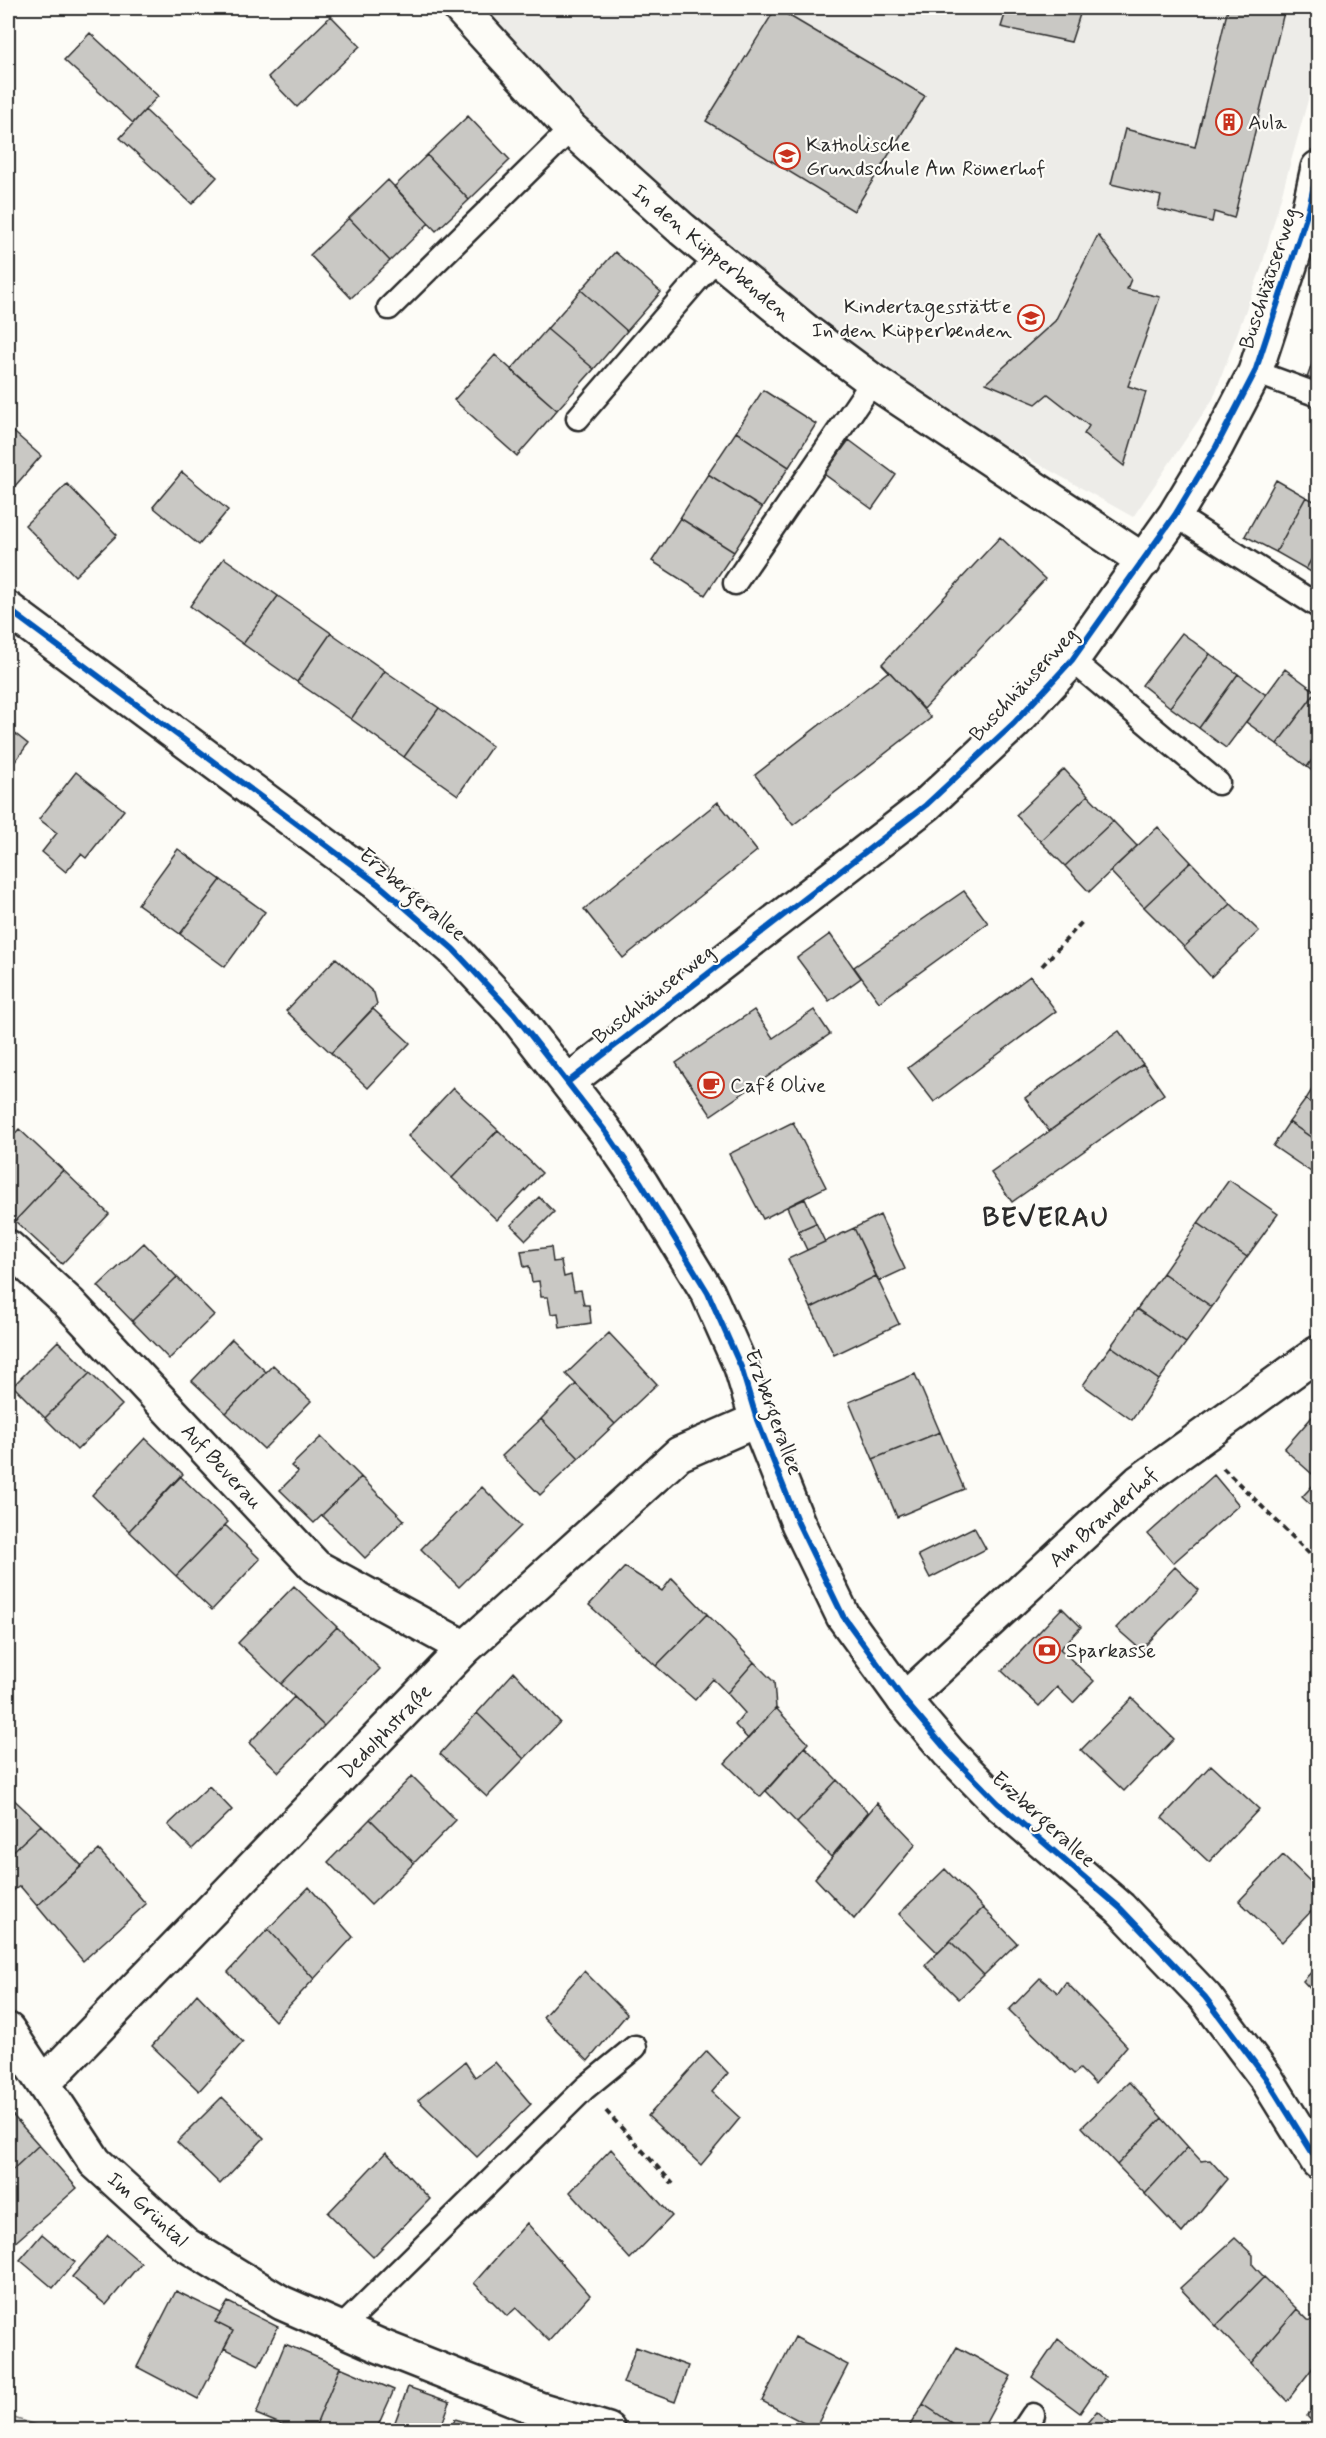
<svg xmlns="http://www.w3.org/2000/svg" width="1326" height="2438" font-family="Mynerve,sans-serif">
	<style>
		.built { fill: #edece8 }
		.green { fill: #dfdeda; stroke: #858482; stroke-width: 1.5 }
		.building { fill: #c9c8c4; stroke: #2b2b2b; stroke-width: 1.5 }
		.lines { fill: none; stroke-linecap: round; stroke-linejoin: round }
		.service-casing { stroke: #2b2b2b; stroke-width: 27 }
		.minor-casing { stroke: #2b2b2b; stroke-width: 38 }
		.tertiary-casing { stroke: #2b2b2b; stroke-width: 38 }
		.path { stroke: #2b2b2b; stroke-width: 4; stroke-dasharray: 6 4.5; stroke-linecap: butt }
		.service { stroke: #fdfcf7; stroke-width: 22 }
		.minor { stroke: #fdfcf7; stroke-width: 33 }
		.tertiary { stroke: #fdfcf7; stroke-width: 33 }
		.cycleway-casing { stroke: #fdfcf7; stroke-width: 10 }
		.cycleway { stroke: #0057b8; stroke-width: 6 }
		.labels { text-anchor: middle; stroke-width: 4.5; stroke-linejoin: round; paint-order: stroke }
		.poi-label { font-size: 21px; fill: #2b2b2b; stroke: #fdfcf7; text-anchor: start }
		.street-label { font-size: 21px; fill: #2b2b2b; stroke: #fdfcf7 }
		.district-label { font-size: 27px; font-weight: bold; letter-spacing: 1.5px; fill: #2b2b2b; stroke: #fdfcf7 }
	</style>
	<rect width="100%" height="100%" fill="#fdfcf7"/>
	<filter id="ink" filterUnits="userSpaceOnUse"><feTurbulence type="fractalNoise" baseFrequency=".0167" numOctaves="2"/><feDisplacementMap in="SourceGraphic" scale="12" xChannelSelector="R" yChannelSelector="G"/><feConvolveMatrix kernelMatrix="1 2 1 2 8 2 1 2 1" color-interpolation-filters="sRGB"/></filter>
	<g filter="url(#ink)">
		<!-- built -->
		<path class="built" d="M486 8H1318V64L1261 269 1213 399 1133 517 951 415 840 335 614 147Z"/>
		<!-- green -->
		<path class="green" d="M8 2416 51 2430H52H8Z"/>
		<!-- building -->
		<path class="building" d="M776 8 925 96 854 211 706 121Z
			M1007 8H1082L1071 42 1001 27Z
			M1228 8H1285L1234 218 1214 212 1212 222 1158 209 1161 196 1111 184 1125 129 1195 147Z
			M331 16 360 46 297 107 268 77Z
			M90 33 158 96 133 123 64 60Z
			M145 110 217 177 192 204 120 138Z
			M468 116 510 160 469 200 427 155Z
			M427 155 469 200 436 231 394 187Z
			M388 180 429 223 390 261 349 218Z
			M349 218 390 261 351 298 310 255Z
			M1098 235 1131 279 1127 289 1160 297 1128 386 1146 392 1124 466 1084 434 1089 426 1048 394 1036 404 986 383 1055 321Z
			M615 252 661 292 627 331 581 290Z
			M581 290 627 331 594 369 547 329Z
			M547 329 594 369 557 410 511 370Z
			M1318 347V382L1307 378Z
			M495 355 557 410 517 456 454 400Z
			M763 390 816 424 789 467 736 432Z
			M8 427 41 456 8 494Z
			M736 432 789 467 762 508 708 474Z
			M849 440 896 475 872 509 824 474Z
			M182 472 228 510 199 545 153 507Z
			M708 474 762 508 734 552 680 518Z
			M1276 480 1306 497 1276 552 1245 536Z
			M67 484 117 535 75 576 25 525Z
			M1306 497 1318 503V547L1306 569 1276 552Z
			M680 518 734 552 705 595 652 561Z
			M1000 537 1045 579 924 709 882 664Z
			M1318 547V576L1306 569Z
			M224 558 278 596 243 644 190 606Z
			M278 596 331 633 297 682 243 644Z
			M331 633 385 671 351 719 297 682Z
			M1182 633 1210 654 1170 707 1142 685Z
			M1210 654 1238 674 1199 728 1170 707Z
			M1285 669 1316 692 1277 744 1246 722Z
			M385 671 439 708 404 757 351 719Z
			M889 671 931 718 793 825 755 775Z
			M1238 674 1266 695 1226 748 1199 728Z
			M1316 692 1318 694V751L1307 767 1277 744Z
			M439 708 492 746 458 795 404 757Z
			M8 728 28 744 8 771Z
			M1318 751V775L1307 767Z
			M1064 769 1088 795 1040 841 1016 815Z
			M76 772 124 810 86 858 81 854 66 872 42 852 57 833 39 819Z
			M1088 795 1113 821 1065 866 1040 841Z
			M718 802 757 851 623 958 584 909Z
			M1113 821 1137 846 1089 892 1065 866Z
			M1158 827 1191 862 1144 907 1110 871Z
			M178 849 221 880 180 934 138 904Z
			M1191 862 1231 904 1184 947 1144 907Z
			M221 880 265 912 225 967 180 934Z
			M964 891 988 923 879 1002 854 967Z
			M1231 904 1259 931 1211 977 1184 947Z
			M830 934 861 978 829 1001 797 958Z
			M336 958 374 993 377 1004 331 1053 286 1011Z
			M1030 976 1056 1011 934 1102 908 1068Z
			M373 1009 410 1043 368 1088 331 1053Z
			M754 1010 773 1038 814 1010 830 1034 711 1115 676 1063Z
			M1119 1031 1143 1064 1049 1131 1025 1098Z
			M1143 1064 1164 1094 1012 1202 991 1173Z
			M1318 1080V1108L1306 1099Z
			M453 1088 498 1130 452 1178 408 1136Z
			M1306 1099 1318 1108V1142L1289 1122Z
			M793 1122 826 1187 763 1219 729 1154Z
			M1289 1122 1318 1142V1168L1314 1174 1273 1146Z
			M19 1129 63 1170 15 1221 8 1213V1141Z
			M498 1130 542 1173 497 1220 452 1178Z
			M63 1170 109 1214 62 1264 15 1221Z
			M1229 1180 1278 1214 1247 1257 1198 1223Z
			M539 1197 554 1212 526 1240 511 1225Z
			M805 1199 816 1223 798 1231 787 1207Z
			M880 1215 905 1269 879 1281 854 1228Z
			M816 1223 825 1242 807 1250 798 1231Z
			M1198 1223 1247 1257 1212 1307 1163 1273Z
			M854 1228 876 1276 811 1308 788 1259Z
			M144 1243 177 1277 132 1321 98 1286Z
			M551 1247 553 1262 561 1261 564 1277 571 1275 574 1291 581 1290 584 1305H589L591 1323 560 1328 558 1313 551 1314 548 1297H541L539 1281 532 1282 529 1266 524 1267 521 1251Z
			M1163 1273 1212 1307 1186 1343 1137 1309Z
			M876 1276 899 1324 834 1355 811 1308Z
			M177 1277 214 1315 169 1359 132 1321Z
			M1137 1309 1186 1343 1159 1380 1111 1346Z
			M609 1333 657 1384 615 1424 566 1374Z
			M232 1339 266 1372 226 1413 192 1381Z
			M58 1341 90 1373 45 1418 13 1386Z
			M1111 1346 1159 1380 1132 1420 1083 1385Z
			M273 1365 311 1401 264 1449 226 1413Z
			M90 1373 122 1405 77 1450 45 1418Z
			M915 1374 940 1432 873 1459 849 1402Z
			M576 1384 615 1424 579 1458 541 1419Z
			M1318 1410V1466L1312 1474 1284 1449Z
			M541 1419 579 1458 540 1495 502 1456Z
			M940 1432 964 1489 897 1517 873 1459Z
			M321 1437 361 1477 314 1523 280 1490 298 1472 291 1466Z
			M145 1438 183 1474 129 1531 92 1495Z
			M1214 1475 1239 1505 1173 1563 1148 1534Z
			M180 1476 228 1522 176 1576 129 1531Z
			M361 1477 404 1520 365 1558 322 1515Z
			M1318 1480V1512L1302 1497Z
			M482 1487 521 1526 459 1587 421 1549Z
			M225 1525 260 1559 212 1610 176 1576Z
			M974 1527 986 1549 930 1578 918 1555Z
			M625 1567 662 1591 672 1578 707 1614 656 1666 589 1605Z
			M1175 1567 1199 1590 1141 1650 1116 1628Z
			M294 1586 337 1627 281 1684 238 1643Z
			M1062 1608 1081 1627 1060 1649 1094 1681 1073 1703 1057 1687 1039 1706 1002 1671Z
			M707 1614 754 1662 727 1693 713 1679 695 1700 656 1666Z
			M337 1627 380 1669 324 1726 281 1684Z
			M754 1662 774 1682 776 1708 748 1739 735 1725 745 1713 727 1693Z
			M514 1672 560 1722 524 1759 477 1713Z
			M294 1697 324 1726 279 1772 249 1743Z
			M1132 1698 1174 1739 1124 1791 1081 1750Z
			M776 1708 808 1743 760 1797 725 1763Z
			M477 1713 524 1759 487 1797 440 1754Z
			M805 1747 837 1780 797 1823 766 1791Z
			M1211 1765 1259 1809 1209 1862 1162 1818Z
			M412 1776 456 1820 414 1863 370 1819Z
			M837 1780 868 1812 831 1857 797 1823Z
			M209 1786 232 1810 192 1849 168 1825Z
			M8 1794 41 1825 8 1856Z
			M877 1803 916 1844 854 1919 815 1878Z
			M370 1819 414 1863 371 1905 328 1862Z
			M41 1825 82 1866 37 1906 20 1886 8 1894V1856Z
			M99 1850 146 1904 83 1961 37 1906Z
			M1283 1855 1318 1889V1904L1282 1942 1239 1901Z
			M945 1869 983 1908 938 1953 899 1914Z
			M309 1887 353 1937 314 1979 268 1929Z
			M983 1908 1017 1943 984 1975 950 1941Z
			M268 1929 314 1979 275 2021 228 1972Z
			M950 1941 984 1975 959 1999 925 1965Z
			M1318 1965V1997L1303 1981Z
			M584 1971 627 2014 588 2061 543 2017Z
			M1040 1978 1058 1993 1066 1982 1127 2046 1095 2084 1080 2069 1074 2074 1009 2010Z
			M197 1994 243 2042 199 2091 152 2046Z
			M707 2051 728 2073 712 2092 740 2118 701 2165 648 2116Z
			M465 2062 475 2077 495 2062 531 2104 477 2157 418 2100Z
			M1129 2082 1162 2118 1117 2165 1082 2127Z
			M222 2097 264 2138 220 2184 177 2142Z
			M8 2110 39 2145 8 2174Z
			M1162 2118 1188 2147 1145 2194 1117 2165Z
			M39 2145 77 2188 11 2246 8 2242V2174Z
			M1188 2147 1201 2161 1210 2160 1227 2179 1182 2233 1145 2194Z
			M611 2149 672 2216 630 2259 570 2192Z
			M386 2152 430 2199 373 2257 328 2213Z
			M527 2223 590 2295 549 2341 516 2308 507 2316 474 2283Z
			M42 2234 75 2262 53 2288 20 2260Z
			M108 2235 141 2263 106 2305 72 2277Z
			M1235 2238 1253 2255V2265L1264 2277 1216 2326 1180 2288Z
			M1264 2277 1297 2309 1251 2363 1216 2326Z
			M176 2291 221 2313 215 2322 233 2331 198 2399 137 2367Z
			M228 2302 278 2327 259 2365 224 2348 233 2331 215 2322Z
			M1297 2309 1308 2320 1318 2321V2361L1287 2401 1251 2363Z
			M795 2337 848 2365 815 2429 762 2401Z
			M1058 2339 1105 2377 1080 2413 1032 2377Z
			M285 2344 340 2367 314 2430H295L256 2414Z
			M636 2347 688 2366 675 2402 623 2383Z
			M957 2347 1011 2376 982 2430H962L923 2404Z
			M340 2367 394 2390 376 2430H314Z
			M408 2387 450 2402 440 2430H392Z
			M923 2404 962 2430H907Z
			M1318 2405V2428L1307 2416Z
			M1097 2411 1119 2430H1081Z
			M455 2419 493 2430H451Z"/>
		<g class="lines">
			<defs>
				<path id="service" d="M389 308 571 129
					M1255 372 1318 395
					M578 418 716 258
					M1175 515 1318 606
					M735 583 873 381
					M1072 660 1218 783
					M341 2328 585 2088 635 2047
					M1023 2430 1033 2415"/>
				<path id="minor" d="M460 8 571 129 682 229 807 332 873 381 1144 561
					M568 1082 926 805 1014 723 1072 660 1175 515 1216 447 1255 372 1309 208 1318 168
					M8 1247 70 1304 316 1567 465 1648
					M904 1700 1139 1482 1318 1353
					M8 2030 95 2162 185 2244 282 2303 380 2346 539 2409 608 2430
					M44 2083 465 1648 679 1454 757 1420"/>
				<path id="tertiary" d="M8 609 378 884 453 949 514 1014 606 1132 641 1183 708 1293 741 1367 757 1420 798 1523 843 1616 904 1700 949 1753 998 1803 1120 1908 1205 1997 1266 2078 1318 2162"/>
			</defs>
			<!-- service casing -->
			<use href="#service" class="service-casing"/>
			<!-- minor casing -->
			<use href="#minor" class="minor-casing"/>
			<!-- tertiary casing -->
			<use href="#tertiary" class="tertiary-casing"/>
			<!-- path -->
			<path class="path" d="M1042 966 1083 921
				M1223 1468 1318 1562
				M606 2111 673 2184"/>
			<!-- service -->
			<use href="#service" class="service"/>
			<!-- minor -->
			<use href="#minor" class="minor"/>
			<!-- tertiary -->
			<use href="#tertiary" class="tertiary"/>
			<defs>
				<path id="cycleway" d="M8 609 378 884 453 949 514 1014 606 1132 641 1183 708 1293 741 1367 757 1420 798 1523 843 1616 904 1700 949 1753 998 1803 1120 1908 1205 1997 1266 2078 1318 2162
					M568 1082 926 805 1014 723 1072 660 1175 515 1216 447 1255 372 1309 208 1318 168"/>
			</defs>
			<!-- cycleway casing -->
			<use href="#cycleway" class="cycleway-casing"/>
			<!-- cycleway -->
			<use href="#cycleway" class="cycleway"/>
		</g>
	</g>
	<!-- icons -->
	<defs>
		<symbol id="building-ring" viewBox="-11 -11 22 22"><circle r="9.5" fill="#fdfcf7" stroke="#c8321e" stroke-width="1.5"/><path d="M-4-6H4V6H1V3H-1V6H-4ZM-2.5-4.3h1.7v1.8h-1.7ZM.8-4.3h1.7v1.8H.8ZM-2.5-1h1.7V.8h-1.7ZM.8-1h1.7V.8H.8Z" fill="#c8321e"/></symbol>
		<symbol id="school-ring" viewBox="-11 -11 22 22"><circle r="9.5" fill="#fdfcf7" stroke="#c8321e" stroke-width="1.5"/><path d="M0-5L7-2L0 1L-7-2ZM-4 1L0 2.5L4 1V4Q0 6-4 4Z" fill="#c8321e"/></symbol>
		<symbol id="cafe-ring" viewBox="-11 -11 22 22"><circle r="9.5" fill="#fdfcf7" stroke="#c8321e" stroke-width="1.5"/><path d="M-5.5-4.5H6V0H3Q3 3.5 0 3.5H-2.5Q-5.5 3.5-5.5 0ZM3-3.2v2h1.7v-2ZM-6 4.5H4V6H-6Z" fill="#c8321e"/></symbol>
		<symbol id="bank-ring" viewBox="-11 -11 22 22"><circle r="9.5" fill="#fdfcf7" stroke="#c8321e" stroke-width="1.5"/><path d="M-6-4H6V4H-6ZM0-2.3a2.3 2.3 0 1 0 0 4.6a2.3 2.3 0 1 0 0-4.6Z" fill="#c8321e"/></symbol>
	</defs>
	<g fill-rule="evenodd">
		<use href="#building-ring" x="1214" y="107" width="30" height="30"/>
		<use href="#school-ring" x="772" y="141" width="30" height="30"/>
		<use href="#school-ring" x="1016" y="303" width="30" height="30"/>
		<use href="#cafe-ring" x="696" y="1070" width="30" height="30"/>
		<use href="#bank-ring" x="1032" y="1635" width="30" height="30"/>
	</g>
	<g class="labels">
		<!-- poi labels -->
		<g class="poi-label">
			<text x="1248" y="129">Aula</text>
			<text x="806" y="151">Katholische<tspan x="806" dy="24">Grundschule Am Römerhof</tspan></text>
			<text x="1012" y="313" text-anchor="end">Kindertagesstätte<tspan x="1012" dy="24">In den Küpperbenden</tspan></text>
			<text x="730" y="1092">Café Olive</text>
			<text x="1066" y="1657">Sparkasse</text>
		</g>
		<!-- street labels -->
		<g class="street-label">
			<text transform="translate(712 252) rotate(40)" y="7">In den Küpperbenden</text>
			<text transform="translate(1268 278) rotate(-72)" y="7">Buschhäuserweg</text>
			<text transform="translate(1023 684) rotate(-47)" y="7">Buschhäuserweg</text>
			<text transform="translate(413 894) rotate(40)" y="7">Erzbergerallee</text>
			<text transform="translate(653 994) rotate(-38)" y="7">Buschhäuserweg</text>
			<text transform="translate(774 1412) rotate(70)" y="7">Erzbergerallee</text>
			<text transform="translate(222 1466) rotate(47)" y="7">Auf Beverau</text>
			<text transform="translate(1103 1517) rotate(-42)" y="7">Am Branderhof</text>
			<text transform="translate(385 1731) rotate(-46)" y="7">Dedolphstraße</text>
			<text transform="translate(1044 1819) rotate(42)" y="7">Erzbergerallee</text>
			<text transform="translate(148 2209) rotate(42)" y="7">Im Grüntal</text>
		</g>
		<!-- district labels -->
		<g class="district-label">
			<text x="1046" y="1226">BEVERAU</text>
		</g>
	</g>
	<!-- margin -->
	<rect width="1326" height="2438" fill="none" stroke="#fdfcf7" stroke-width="30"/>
	<rect x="15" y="15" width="1296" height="2408" fill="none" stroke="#2b2b2b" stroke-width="2" filter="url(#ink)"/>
</svg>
